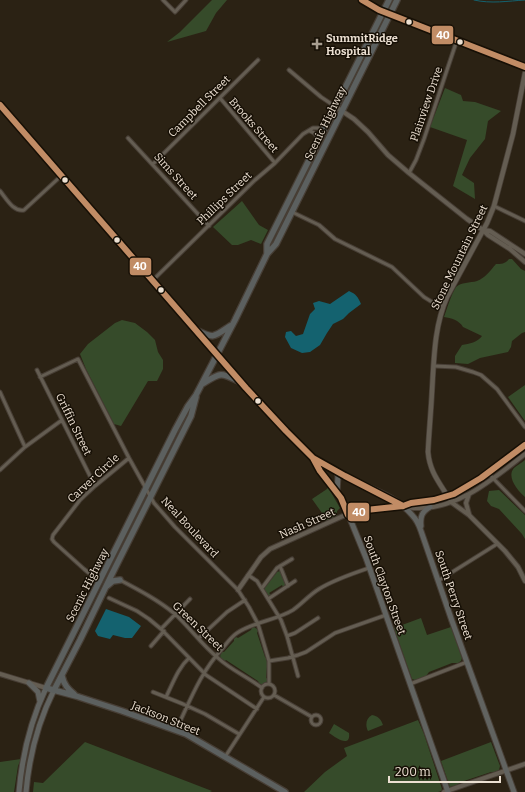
<svg xmlns="http://www.w3.org/2000/svg" width="525" height="792" font-family="Bitter,serif">
	<style>
		.green { fill: #364b2a }
		.water { fill: #14626f }
		.lines { fill: none; stroke-linecap: round; stroke-linejoin: round }
		.stream { stroke: #14626f; stroke-width: 1 }
		.minor-casing { stroke: #473e35; stroke-width: 5 }
		.tertiary-casing { stroke: #473e35; stroke-width: 6 }
		.secondary-casing { stroke: #473e35; stroke-width: 6 }
		.primary-casing { stroke: #473e35; stroke-width: 7 }
		.trunk-casing { stroke: #473e35; stroke-width: 8 }
		.minor { stroke: #645d52; stroke-width: 3 }
		.tertiary { stroke: #645d52; stroke-width: 4 }
		.secondary { stroke: #645d52; stroke-width: 4.5 }
		.primary { stroke: #616360; stroke-width: 5 }
		.trunk { stroke: #5c605f; stroke-width: 5.5 }
		.bus-1-casing { stroke: #160f05; stroke-width: 9 }
		.bus-1 { stroke: #c18c65; stroke-width: 6 }
		.bus-dot { fill: #ece0d2; stroke: #160f05; stroke-width: 1.5 }
		.poi-dot { fill: #a89e90; stroke: #160f05; stroke-width: 1.5 }
		.labels { text-anchor: middle; stroke-width: 3; stroke-linejoin: round; paint-order: stroke }
		.poi-label { font-size: 11px; font-weight: bold; fill: #ece0d2; stroke: #160f05; text-anchor: start }
		.street-label { font-size: 11px; fill: #ece0d2; stroke: #160f05 }
		.line-badge { stroke: #160f05; stroke-width: 1.5 }
		.badge-label { font-size: 11px; text-anchor: middle; font-weight: bold; fill: #fff }
	</style>
	<rect width="100%" height="100%" fill="#2b2214"/>
	<!-- green -->
	<path class="green" d="M212 0H227L216 13 206 31 167 42 180 32Z
		M445 88 461 95 463 101 475 102 501 111 488 121 485 139 470 158 462 175 474 183 475 199 453 186 467 140 430 127Z
		M242 201 259 225 268 230 261 244 251 240 238 245H232L213 227Z
		M509 259H512L521 269 525 271V332L522 333 512 341 511 347 508 352 480 358 468 364 455 363V356L462 345C469 344 478 342 482 336L463 327C459 320 451 318 444 317 447 308 451 295 456 287 461 282 470 283 477 281 485 278 490 271 496 264 501 264 505 264 509 259Z
		M122 320 135 323 147 332 155 340 158 352 163 360V369L157 381H148L121 426 114 424 86 369 80 354 88 344 115 323Z
		M525 385V421L508 397Z
		M525 460V497C518 491 506 477 514 468 517 465 522 463 525 460Z
		M328 487 340 508 337 511V516L326 522 322 516V513L312 499 327 489Z
		M499 490 525 515V539L522 534 499 509 491 506 487 501 489 491Z
		M280 571 281 572 286 585 283 587 282 585 269 593 271 595 268 597 264 589 277 572Z
		M421 618 427 635 451 627 462 658 461 661 458 663H452L429 672 426 676 415 680 412 679 394 628Z
		M254 627 257 629 258 631 257 633 265 657 266 658 268 665 267 667 266 678 268 679V681L262 685 259 683 258 681 226 660 225 661 221 658 220 656 222 652H224L234 641V639L236 637 238 638 251 630 252 628Z
		M372 715C378 716 381 719 383 725L368 731C365 725 366 718 372 715Z
		M418 720 424 734 442 789 441 791 438 792H304L325 772 347 756 344 748Z
		M334 724 349 733C351 749 335 737 329 733Z
		M85 742 212 791 210 792H33L34 782 43 783Z
		M491 742 500 766 499 770 495 772H491L461 782 457 785 450 787 441 761Z
		M21 759 18 766 14 792H0V762Z"/>
	<!-- water -->
	<path class="water" d="M349 291C356 294 358 297 361 304L349 313 343 319 333 324 327 333 320 345 310 352 302 353 291 348 285 337 286 332 291 331 296 336 303 334 310 314 315 309 313 303 319 301 330 304Z
		M106 609 129 617 141 626 132 638H125L113 635 110 639 98 636 95 631Z"/>
	<g class="lines">
		<!-- stream -->
		<path class="stream" d="M474 0C491 4 508 1 525 0"/>
		<defs>
			<path id="minor" d="M163 0 175 12 186 0
				M289 70 321 97 336 107
				M220 98 275 163
				M310 131C315 133 317 135 318 141
				M128 138 209 226
				M153 164 258 60
				M409 173 416 160 424 139 457 40
				M0 191C6 198 13 212 24 210L61 176
				M494 206 525 221
				M292 212 319 225 335 239 392 267 424 297 432 302 443 307
				M152 281 255 180 275 163 303 134 313 128H320L326 125
				M434 366 456 367 473 372 481 375 497 389 525 427
				M37 370 95 486
				M40 377 78 359 129 458 154 503 175 527 238 590 249 607 258 624 269 661V684
				M0 392 25 447
				M0 470 25 447 62 420
				M488 473 525 511
				M280 566 288 586
				M248 575 257 581 281 620 287 636 298 676
				M120 580C139 590 158 600 175 614 190 628 202 645 218 658 231 670 248 677 262 688
				M438 581 497 544
				M100 582 84 569 54 542 52 539 53 535 80 500 95 486 129 458
				M262 588 277 568 292 559
				M109 598 137 611 149 619 161 629 206 675 257 709
				M268 599 295 581
				M161 629 190 599
				M287 636 295 633 318 618
				M199 638 227 612 245 600
				M151 646 164 631
				M269 661 288 658 298 655 306 652 335 633 386 615
				M410 684 467 662
				M261 691a7 7 0 1 1 14 0a7 7 0 1 1-14 0Z
				M153 692 183 704 205 714 239 734
				M274 695 312 717
				M166 697C173 683 178 668 189 658
				M311 720a5 5 0 1 1 10 0a5 5 0 1 1-10 0Z
				M176 730C190 701 200 673 222 649 227 643 231 637 237 633 253 622 277 620 293 610 302 604 309 595 319 589 332 581 354 573 369 568
				M225 757 264 697"/>
			<path id="tertiary" d="M362 0 379 10 390 14 525 67
				M336 107 354 119 368 132 388 155 409 173 467 219 483 230 488 235 510 249 525 262
				M484 230 490 231 525 254
				M469 494 466 503 469 514
				M451 502 469 515 505 551 518 567 525 581
				M403 506C407 507 412 508 416 508 458 510 494 478 525 454
				M238 590 261 557 270 549 343 516 354 513 366 510 403 506 411 503 434 500 454 494 481 478 525 445
				M0 674 46 688
				M444 792 525 764"/>
			<path id="secondary" d="M451 502C441 484 430 474 428 452 429 432 431 411 432 391 434 359 434 327 447 297L487 223 494 206 513 134 525 73"/>
			<path id="primary" d="M0 105 246 388 286 431 313 458 320 471 329 482 344 504 366 558 448 792
				M313 458C326 464 338 473 351 479 371 489 397 497 412 515 416 519 419 525 421 531L452 621 514 792
				M336 471 338 476 337 492
				M421 526C420 516 422 512 430 507
				M29 683 38 692 40 702
				M19 792C22 757 31 720 46 688
				M26 792C29 757 38 722 54 690"/>
			<path id="trunk" d="M267 253V244L389 0
				M196 330C214 339 214 337 230 326
				M202 384C222 372 219 372 241 382
				M107 586 113 581 120 580
				M62 676C64 685 68 689 74 694
				M54 690 80 640 111 576 191 416 196 397
				M285 792 186 734 122 711 76 696 46 688 175 430 188 406 196 395 235 320 267 254 276 244 397 0"/>
		</defs>
		<!-- minor casing -->
		<use href="#minor" class="minor-casing"/>
		<!-- tertiary casing -->
		<use href="#tertiary" class="tertiary-casing"/>
		<!-- secondary casing -->
		<use href="#secondary" class="secondary-casing"/>
		<!-- primary casing -->
		<use href="#primary" class="primary-casing"/>
		<!-- trunk casing -->
		<use href="#trunk" class="trunk-casing"/>
		<!-- minor -->
		<use href="#minor" class="minor"/>
		<!-- tertiary -->
		<use href="#tertiary" class="tertiary"/>
		<!-- secondary -->
		<use href="#secondary" class="secondary"/>
		<!-- primary -->
		<use href="#primary" class="primary"/>
		<!-- trunk -->
		<use href="#trunk" class="trunk"/>
		<defs>
			<path id="bus-1" d="M362 0 379 10 525 67
				M0 105 246 388 286 431 313 458 320 471 341 498 348 515 366 510 403 506 411 503 434 500 454 494 481 478 525 445
				M313 458 345 476 403 506"/>
		</defs>
		<!-- bus-1 casing -->
		<use href="#bus-1" class="bus-1-casing"/>
		<!-- bus-1 -->
		<use href="#bus-1" class="bus-1"/>
	</g>
	<!-- markers -->
	<g class="bus-dot">
		<circle cx="409" cy="22" r="3.5"/>
		<circle cx="460" cy="42" r="3.5"/>
		<circle cx="65" cy="180" r="3.5"/>
		<circle cx="117" cy="240" r="3.5"/>
		<circle cx="161" cy="290" r="3.5"/>
		<circle cx="258" cy="401" r="3.5"/>
	</g>
	<path class="poi-dot" d="M315 38h4v4h4v4h-4v4h-4v-4h-4v-4h4z"/>
	<g class="labels">
		<!-- poi labels -->
		<g class="poi-label">
			<text x="326" y="42">SummitRidge<tspan x="326" dy="13">Hospital</tspan></text>
		</g>
		<!-- street labels -->
		<g class="street-label">
			<text transform="translate(426 104) rotate(-71)" y="4">Plainview Drive</text>
			<text transform="translate(199 106) rotate(-45)" y="4">Campbell Street</text>
			<text transform="translate(325 123) rotate(-64)" y="4">Scenic Highway</text>
			<text transform="translate(254 125) rotate(49)" y="4">Brooks Street</text>
			<text transform="translate(176 176) rotate(48)" y="4">Sims Street</text>
			<text transform="translate(224 198) rotate(-44)" y="4">Phillips Street</text>
			<text transform="translate(459 257) rotate(-64)" y="4">Stone Mountain Street</text>
			<text transform="translate(74 424) rotate(64)" y="4">Griffin Street</text>
			<text transform="translate(93 478) rotate(-43)" y="4">Carver Circle</text>
			<text transform="translate(307 523) rotate(-24)" y="4">Nash Street</text>
			<text transform="translate(190 527) rotate(47)" y="4">Neal Boulevard</text>
			<text transform="translate(87 585) rotate(-63)" y="4">Scenic Highway</text>
			<text transform="translate(385 585) rotate(70)" y="4">South Clayton Street</text>
			<text transform="translate(454 595) rotate(71)" y="4">South Perry Street</text>
			<text transform="translate(198 626) rotate(44)" y="4">Green Street</text>
			<text transform="translate(166 718) rotate(22)" y="4">Jackson Street</text>
		</g>
	</g>
	<g class="line-badge">
		<rect x="431" y="25" width="23" height="20" rx="4" fill="#c18c65"/>
		<rect x="129" y="257" width="23" height="19" rx="4" fill="#c18c65"/>
		<rect x="347" y="502" width="23" height="20" rx="4" fill="#c18c65"/>
	</g>
	<g class="badge-label">
		<text x="443" y="39">40</text>
		<text x="140" y="270">40</text>
		<text x="359" y="516">40</text>
	</g>
	<!-- scale -->
	<path d="M389 776v6h111v-6" fill="none" stroke="#ece0d2" stroke-width="2"/>
	<text x="395" y="776" font-size="12" fill="#ece0d2" stroke="#160f05" stroke-width="3" paint-order="stroke">200 m</text>
</svg>
